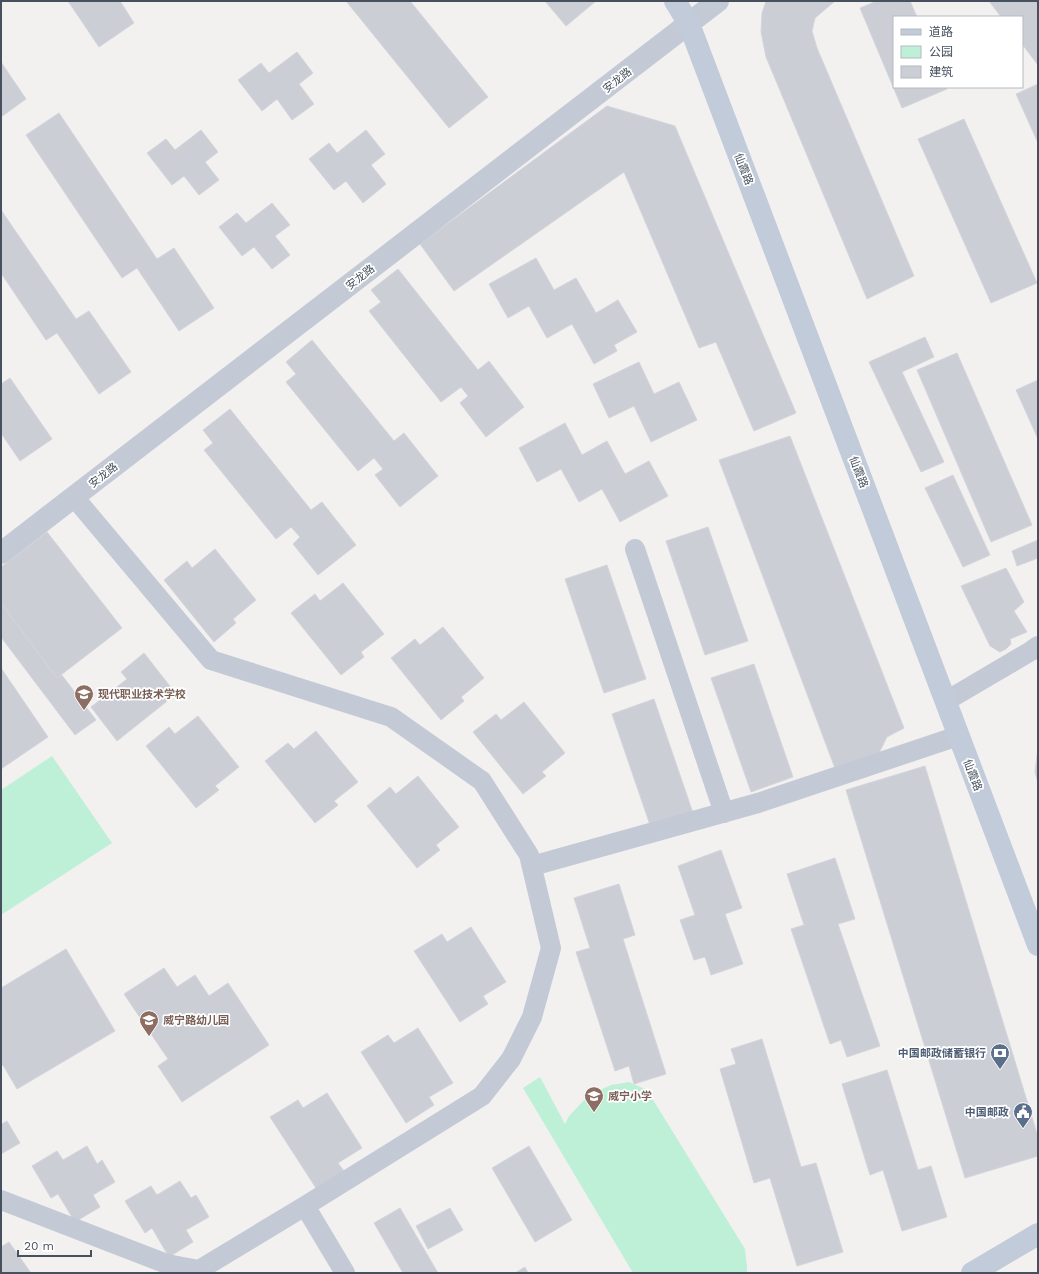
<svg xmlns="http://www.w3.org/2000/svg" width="1039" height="1274" font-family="'Work Sans','Noto Sans SC',sans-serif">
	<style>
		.green { fill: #bef0d8 }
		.building { fill: #ccced6; stroke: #d4d5dc }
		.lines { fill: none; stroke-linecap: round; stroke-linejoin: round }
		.minor { stroke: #c3cad5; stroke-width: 20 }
		.tertiary { stroke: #c3cad5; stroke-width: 22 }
		.secondary { stroke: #c2cbd9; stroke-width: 22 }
		.labels { text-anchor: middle; stroke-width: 3.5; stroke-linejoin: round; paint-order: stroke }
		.street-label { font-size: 11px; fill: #47515e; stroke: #fff }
		.education-label { font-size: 11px; font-weight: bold; fill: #785e54; stroke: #fff; text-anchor: start }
		.service-label { font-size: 11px; font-weight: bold; fill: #4e5e75; stroke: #fff; text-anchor: end }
	</style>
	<rect width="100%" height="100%" fill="#f3f0f0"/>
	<!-- green -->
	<path class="green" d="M52 756 112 843 1 915V790Z
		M540 1077 565 1124 569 1116 589 1095 611 1085 629 1082 647 1090 745 1249 747 1267V1273H633L523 1088Z"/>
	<!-- building -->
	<path class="building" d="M68 1H120L134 23 99 47Z
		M346 1H410L488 97 449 128Z
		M545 1H596L566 26Z
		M766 1H835L815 18 812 31 817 48 914 276 867 299 766 57 761 32 762 13Z
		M877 1H910L917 17H894V87H946L947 89 902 108 860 8Z
		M989 1H1038V65L1022 44V17H1001Z
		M297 52 313 73 299 84 314 104 292 120 277 99 262 111 238 80 261 63 269 73Z
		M1 62 26 99 1 117Z
		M1038 84V143L1016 94Z
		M607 106 675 126 796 413 754 431 716 342 699 348 624 172 454 291 420 244Z
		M59 113 157 259 174 248 214 308 179 331 137 268 122 278 26 135Z
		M964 119 1037 283 991 303 918 139Z
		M201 130 218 152 205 162 219 180 199 195 184 176 172 185 147 153 166 139 175 150Z
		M366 130 385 154 371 165 386 184 363 203 346 181 334 190 309 159 329 143 337 153Z
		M272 203 290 225 275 236 290 255 272 269 254 247 242 256 219 227 237 213 246 223Z
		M1 210 76 319 89 311 131 372 99 394 57 333 46 340 1 273Z
		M536 258 554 290 576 278 596 313 618 300 637 332 614 345 617 351 594 364 572 324 547 338 529 306 508 318 489 284Z
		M398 269 478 370 489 361 524 407 486 437 460 403 468 396 461 387 441 402 369 311 381 302 371 290Z
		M925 337 934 357 902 372 944 462 921 472 869 362Z
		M312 340 394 441 404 433 438 476 400 507 375 475 383 469 374 458 358 471 286 382 296 374 286 362Z
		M957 353 1032 525 991 542 917 370Z
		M639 362 654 394 679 382 697 420 651 442 634 406 609 418 593 384Z
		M10 378 52 439 20 461 1 433V384Z
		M1038 380V439L1016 390Z
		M230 409 311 510 322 502 356 545 318 575 293 544 300 537 291 527 276 539 204 450 213 443 203 430Z
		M565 423 582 455 607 441 625 474 649 461 668 496 620 522 602 489 579 502 561 469 537 482 519 448Z
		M790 436 904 728 887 737 876 759 836 771 719 460Z
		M953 475 990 555 963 567 925 488Z
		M708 527 748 641 705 655 666 541Z
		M47 532 122 628 57 678 1 603V567Z
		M1038 540V558L1017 566 1012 551Z
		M215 549 256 600 233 619 236 623 214 642 164 580 187 561 192 568Z
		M607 565 646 679 604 693 565 579Z
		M1006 568 1024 602 1014 611 1027 632 1010 639 1011 644 1006 649 1000 652 990 646 961 586Z
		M343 583 384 634 361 652 364 657 341 675 291 613 315 594 320 601Z
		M1 603 57 678 61 674 96 720 75 735 1 637Z
		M443 627 484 678 461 697 464 701 441 720 391 658 415 639 420 645Z
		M144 653 176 694 117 741 91 707 127 679 121 672Z
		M754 664 793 777 751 792 711 678Z
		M1 668 48 737 1 769Z
		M654 699 693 813 651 828 612 714Z
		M524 702 565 753 542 772 546 776 523 794 473 732 496 714 501 720Z
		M198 716 239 767 215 786 219 790 196 808 146 746 169 727 175 734Z
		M316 731 358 782 334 801 338 805 315 823 265 761 288 743 294 749Z
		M1038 749V783L1035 772Z
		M925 766 1038 1137V1156L965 1178 846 790Z
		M418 776 459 827 436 845 440 850 417 868 367 806 390 787 396 794Z
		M721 850 742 908 725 914 743 964 711 975 705 957 694 960 680 920 695 915 678 866Z
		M835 858 855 919 838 924 880 1046 847 1057 841 1040 830 1044 791 929 804 925 787 874Z
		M619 884 635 935 623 939 666 1074 634 1084 629 1066 615 1071 576 952 590 948 574 898Z
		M471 927 506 982 483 996 488 1004 460 1022 414 951 442 934 447 942Z
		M66 949 115 1031 17 1089 3 1065 1 1066V988Z
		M164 968 177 987 195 975 209 996 228 983 269 1045 182 1102 158 1066 168 1059 124 994Z
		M418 1028 453 1083 429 1097 434 1105 406 1123 361 1052 388 1035 394 1043Z
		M762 1039 801 1167 816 1163 843 1252 797 1266 770 1178 754 1183 720 1069 736 1064 731 1049Z
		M887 1070 918 1170 931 1166 947 1217 902 1231 883 1170 870 1175 842 1084Z
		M327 1093 362 1148 338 1163 344 1171 316 1188 270 1117 298 1100 303 1108Z
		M7 1121 20 1143 1 1154V1123L2 1124Z
		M87 1146 97 1164 102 1160 115 1182 93 1195 100 1207 75 1222 58 1194 51 1198 32 1166 57 1151 63 1160Z
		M529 1146 572 1220 535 1242 492 1168Z
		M180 1181 191 1198 196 1195 209 1217 186 1230 193 1242 169 1257 152 1228 145 1233 125 1201 151 1186 157 1195Z
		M400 1208 438 1273H403L374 1223Z
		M450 1208 463 1230 428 1249 416 1226Z
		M9 1242 31 1273H1V1247Z
		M525 1267 528 1273H515Z"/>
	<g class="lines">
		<!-- minor -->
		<path class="minor" d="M635 549 724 813
			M946 701 1031 651 1038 646
			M532 866 758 803 958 736
			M1 1200 167 1264 199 1270 305 1206 482 1096 511 1059 532 1017 551 948 529 855 482 781 391 717 211 660 74 497
			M305 1206 345 1273"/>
		<!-- tertiary -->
		<path class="tertiary" d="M1 553 718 1"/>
		<!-- secondary -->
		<path class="secondary" d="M675 1 689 24 1038 945
			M972 1273 1038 1234"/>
	</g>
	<!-- icons -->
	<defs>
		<symbol id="school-pin" viewBox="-11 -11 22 30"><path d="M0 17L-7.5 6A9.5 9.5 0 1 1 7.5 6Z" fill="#8d6e63" stroke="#fff"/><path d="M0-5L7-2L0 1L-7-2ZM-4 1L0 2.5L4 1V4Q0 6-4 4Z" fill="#fff"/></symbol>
		<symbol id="bank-pin" viewBox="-11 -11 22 30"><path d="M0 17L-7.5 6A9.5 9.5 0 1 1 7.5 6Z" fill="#5c6f8a" stroke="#fff"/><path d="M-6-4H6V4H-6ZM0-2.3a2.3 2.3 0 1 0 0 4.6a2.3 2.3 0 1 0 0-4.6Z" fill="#fff"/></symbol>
		<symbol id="civic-pin" viewBox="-11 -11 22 30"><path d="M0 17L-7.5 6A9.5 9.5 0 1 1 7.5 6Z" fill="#5c6f8a" stroke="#fff"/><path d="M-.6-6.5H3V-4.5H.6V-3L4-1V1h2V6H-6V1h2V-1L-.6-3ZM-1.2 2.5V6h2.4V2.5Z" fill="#fff"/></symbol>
	</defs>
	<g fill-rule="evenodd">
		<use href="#school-pin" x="73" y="683" width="22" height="30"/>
		<use href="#school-pin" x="138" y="1009" width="22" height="30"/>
		<use href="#bank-pin" x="989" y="1042" width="22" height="30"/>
		<use href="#school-pin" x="583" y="1085" width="22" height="30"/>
		<use href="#civic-pin" x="1012" y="1101" width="22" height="30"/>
	</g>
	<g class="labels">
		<!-- street labels -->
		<g class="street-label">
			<text transform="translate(617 80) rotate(-38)" y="4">安龙路</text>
			<text transform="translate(744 169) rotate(69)" y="4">仙霞路</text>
			<text transform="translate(360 277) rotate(-38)" y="4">安龙路</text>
			<text transform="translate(859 472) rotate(69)" y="4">仙霞路</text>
			<text transform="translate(103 475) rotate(-38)" y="4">安龙路</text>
			<text transform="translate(973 775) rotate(69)" y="4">仙霞路</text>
		</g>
		<!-- education labels -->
		<g class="education-label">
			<text x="98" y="698">现代职业技术学校</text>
			<text x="163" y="1024">威宁路幼儿园</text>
			<text x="608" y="1100">威宁小学</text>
		</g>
		<!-- service labels -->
		<g class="service-label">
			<text x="986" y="1057">中国邮政储蓄银行</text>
			<text x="1009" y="1116">中国邮政</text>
		</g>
	</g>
	<!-- border -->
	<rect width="1039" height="1274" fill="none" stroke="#47515e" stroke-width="4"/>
	<!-- legend -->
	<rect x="893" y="16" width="130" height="72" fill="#ffffff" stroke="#b5b9bf"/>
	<rect x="901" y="29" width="20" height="6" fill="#c2cbd9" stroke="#b5b9bf"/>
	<text x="929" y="36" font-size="12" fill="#47515e">道路</text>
	<rect x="901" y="46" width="20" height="12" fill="#bef0d8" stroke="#b5b9bf"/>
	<text x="929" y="56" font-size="12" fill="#47515e">公园</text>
	<rect x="901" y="66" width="20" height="12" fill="#ccced6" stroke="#b5b9bf"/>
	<text x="929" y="76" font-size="12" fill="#47515e">建筑</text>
	<!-- scale -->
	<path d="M18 1250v6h73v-6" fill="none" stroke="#47515e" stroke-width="2"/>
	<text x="24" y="1250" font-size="12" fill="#47515e" stroke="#ffffff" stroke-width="3" paint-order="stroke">20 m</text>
</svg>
